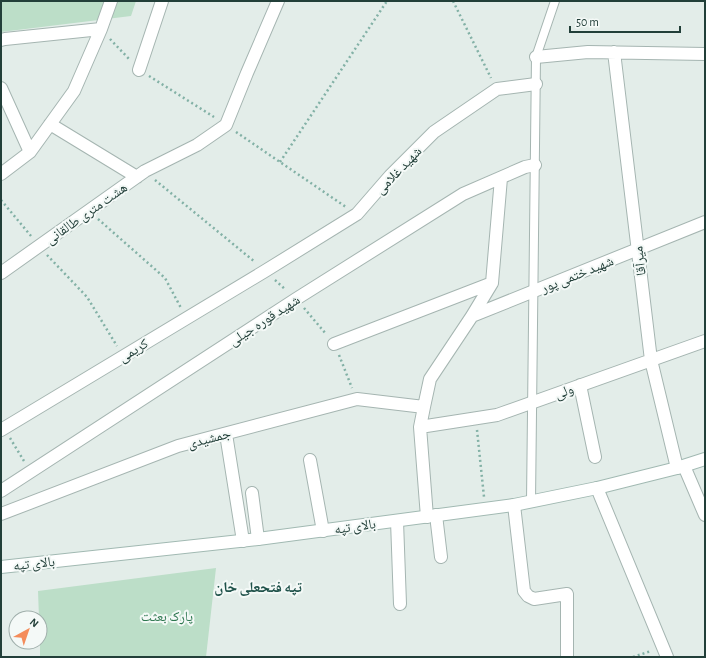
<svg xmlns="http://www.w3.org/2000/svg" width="706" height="658" font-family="'Alegreya Sans','Noto Naskh Arabic',sans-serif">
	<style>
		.green { fill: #bcdec8 }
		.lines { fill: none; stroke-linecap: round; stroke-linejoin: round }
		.lane-casing { stroke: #a5b5b1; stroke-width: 10 }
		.street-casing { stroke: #a5b5b1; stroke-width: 14 }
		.secondary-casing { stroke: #a1b9b2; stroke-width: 14 }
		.path { stroke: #83b1a6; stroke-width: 2.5; stroke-dasharray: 2 3; stroke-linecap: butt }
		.lane { stroke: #fff; stroke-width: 8 }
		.street { stroke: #fff; stroke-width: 12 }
		.secondary { stroke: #fff; stroke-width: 12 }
		.labels { text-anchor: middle; stroke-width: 4; stroke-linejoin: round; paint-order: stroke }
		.street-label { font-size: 14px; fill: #223f39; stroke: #f4f9f7 }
		.park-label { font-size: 14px; fill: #2c764e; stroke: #f4f9f7 }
		.neighbourhood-label { font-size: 15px; font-weight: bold; fill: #1e5149; stroke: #f4f9f7 }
	</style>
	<rect width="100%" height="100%" fill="#e3ede9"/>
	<!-- green -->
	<path class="green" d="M1 1H136L131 16 1 32Z
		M216 568 206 657H40V618H39L38 591Z"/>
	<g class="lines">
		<defs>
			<path id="lane" d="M531 502 536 57 555 1"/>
			<path id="street" d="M1 40 5 39 101 29
				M614 52 651 360 677 468
				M536 57 588 52 705 54
				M139 70 162 1
				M1 88 30 152
				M50 124 137 177
				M1 174 30 152 74 91 101 29 111 1
				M1 273 145 171 197 145 226 125 247 73 278 1
				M472 316 705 222
				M334 344 492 283
				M580 385 595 457
				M420 427 497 415 705 341
				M1 430 265 271 357 214 390 176 434 132 497 89 536 84
				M226 434 243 541
				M310 460 323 531
				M684 466 705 515
				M597 488 667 657
				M1 491 296 299 463 194 525 167 535 165
				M252 493 258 539
				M514 505 524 591 528 596 534 599 567 594V657
				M1 514 178 446 357 399 424 407
				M436 515 441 557
				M427 517 420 427 424 407 430 379 472 316 492 283 501 178
				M397 521 400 604"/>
			<path id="secondary" d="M1 567 258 539 514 505 597 488 677 468 705 459"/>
		</defs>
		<!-- lane casing -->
		<use href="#lane" class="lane-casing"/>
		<!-- street casing -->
		<use href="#street" class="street-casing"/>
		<!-- secondary casing -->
		<use href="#secondary" class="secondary-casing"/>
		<!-- path -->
		<path class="path" d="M453 1 491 78
			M110 39 130 60
			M149 76 214 117
			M236 132 346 207
			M280 162 387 1
			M155 180 255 262
			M1 200 31 236
			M98 219 165 278 181 308
			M47 255 87 297 117 346
			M275 280 286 290
			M304 308 326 334
			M339 355 352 388
			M477 430 484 497
			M10 438 24 461
			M633 657 651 651"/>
		<!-- lane -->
		<use href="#lane" class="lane"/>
		<!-- street -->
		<use href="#street" class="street"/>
		<!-- secondary -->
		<use href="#secondary" class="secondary"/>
	</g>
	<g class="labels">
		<!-- street labels -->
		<g class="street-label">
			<text transform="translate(398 170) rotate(-46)" y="5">شهید غلامی</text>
			<text transform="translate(86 213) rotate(-35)" y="5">هشت متری طالقانی</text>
			<text transform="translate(639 261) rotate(-97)" y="5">میرآقا</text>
			<text transform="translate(577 274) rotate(-22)" y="5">شهید ختمی پور</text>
			<text transform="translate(264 320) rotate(-33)" y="5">شهید قوره جیلی</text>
			<text transform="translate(133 350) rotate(-31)" y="5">کریمی</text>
			<text transform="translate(564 391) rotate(-20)" y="5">ولی</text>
			<text transform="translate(209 438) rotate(-15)" y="5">جمشیدی</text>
			<text transform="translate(355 526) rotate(-8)" y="5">بالای تپه</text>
			<text transform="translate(34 563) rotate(-6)" y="5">بالای تپه</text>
		</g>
		<!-- park labels -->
		<g class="park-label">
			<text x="167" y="621">پارک بعثت</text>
		</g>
		<!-- neighbourhood labels -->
		<g class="neighbourhood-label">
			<text x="258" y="592">تپه فتحعلی خان</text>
		</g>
	</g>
	<!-- border -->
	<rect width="706" height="658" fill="none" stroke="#223f39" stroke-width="4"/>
	<!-- north arrow -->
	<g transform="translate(28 630) rotate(40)"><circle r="19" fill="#f4f9f7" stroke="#a0afab"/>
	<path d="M0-3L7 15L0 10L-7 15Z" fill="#f48c5a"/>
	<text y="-6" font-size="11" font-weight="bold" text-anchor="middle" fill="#223f39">N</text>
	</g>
	<!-- scale -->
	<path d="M570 26v6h110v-6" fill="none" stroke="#223f39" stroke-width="2"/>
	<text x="576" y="26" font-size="12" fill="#223f39" stroke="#f4f9f7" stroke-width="3" paint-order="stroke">50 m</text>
</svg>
